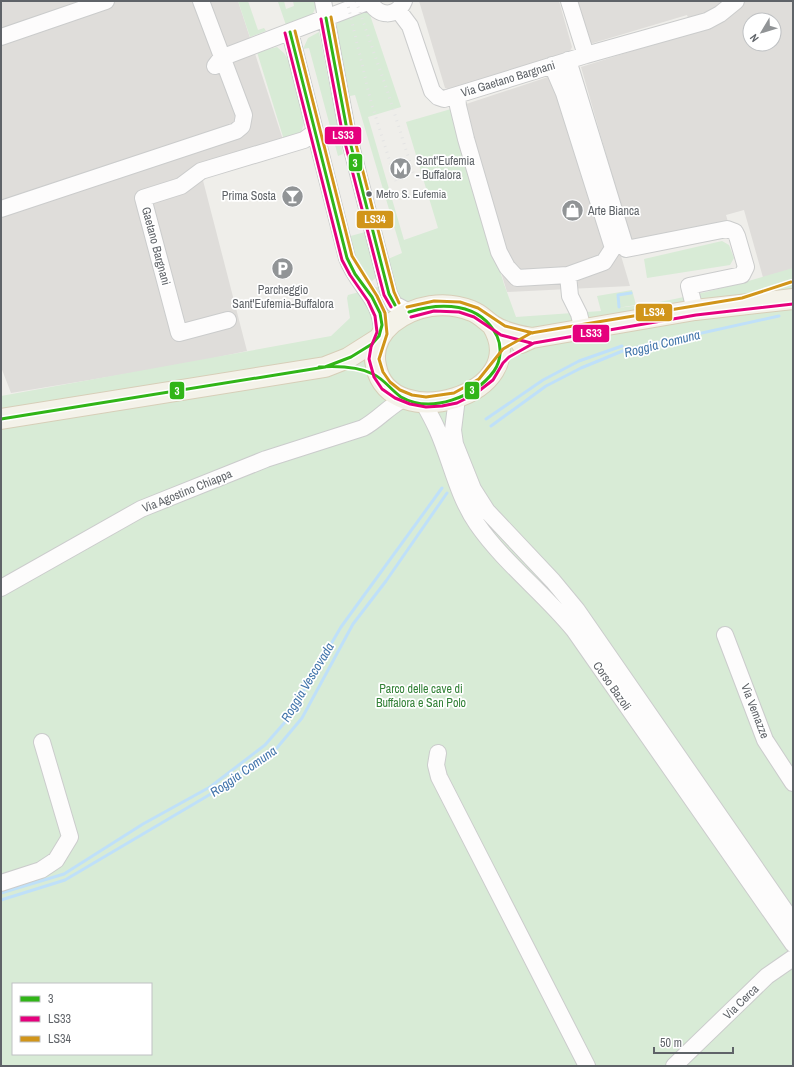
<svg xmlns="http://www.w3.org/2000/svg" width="794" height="1067" font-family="'Archivo Narrow',sans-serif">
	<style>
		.industrial { fill: #dfddda; fill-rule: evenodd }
		.green { fill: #d8ebd6; fill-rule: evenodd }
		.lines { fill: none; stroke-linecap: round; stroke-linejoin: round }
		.stream { stroke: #bfe0f9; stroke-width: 3 }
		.minor-casing { stroke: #cbcccc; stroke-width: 18 }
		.major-casing { stroke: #d7ceb8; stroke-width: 22 }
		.minor { stroke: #fdfcfc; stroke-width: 16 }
		.major { stroke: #f4f2e9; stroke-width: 20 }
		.rail { stroke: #e4e4e4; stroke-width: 3; stroke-dasharray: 1 5; stroke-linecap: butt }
		.bus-1-casing { stroke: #fff; stroke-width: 6 }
		.bus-2-casing { stroke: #fff; stroke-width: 6 }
		.bus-3-casing { stroke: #fff; stroke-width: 6 }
		.bus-1 { stroke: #31b518; stroke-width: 3 }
		.bus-2 { stroke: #e5007d; stroke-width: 3 }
		.bus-3 { stroke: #d1951a; stroke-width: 3 }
		.bus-dot { fill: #5f6368; stroke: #fff; stroke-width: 1.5 }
		.labels { text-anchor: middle; stroke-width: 3.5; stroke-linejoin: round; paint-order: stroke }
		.bus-label { font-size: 11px; fill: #5f6368; stroke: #fff; text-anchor: start }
		.street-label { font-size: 12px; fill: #5f6368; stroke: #fff }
		.poi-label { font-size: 12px; fill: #5f6368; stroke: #fff; text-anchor: start }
		.park-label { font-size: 12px; fill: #348238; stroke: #fff }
		.water-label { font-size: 13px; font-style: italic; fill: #4174aa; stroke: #fff }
		.line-badge { stroke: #fff; stroke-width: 1.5 }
		.badge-label { font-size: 11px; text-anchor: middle; font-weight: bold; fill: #fff }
	</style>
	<rect width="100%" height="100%" fill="#efeeea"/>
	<!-- industrial -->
	<path class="industrial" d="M5 1H238L283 140 199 165 247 351 180 365 11 393 1 367V3Z
		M419 1H559L572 47 569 53 450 90 445 88Z
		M577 1H793V273L764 281 744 210 726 215 728 222 632 245 581 67 693 32 687 15 590 44ZM750 20H774V44H750Z
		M566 71 630 286 507 292 451 109Z"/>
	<!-- green -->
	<path class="green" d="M238 1H248L258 30 264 28 266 31 250 37Z
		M284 1 286 9 294 6 293 1H315V9L312 15 286 25 278 2Z
		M368 9 401 107 368 117 404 240 438 228 406 122 451 109 504 284 516 317 601 311 597 296 632 290 636 305 617 308C676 302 736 285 793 268V1066H1V396L331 336 350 318 347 298 348 295 393 283 388 259 402 253 355 95 350 96 336 32 337 23 344 17ZM13 984H151V1054H13Z
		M319 32 343 154 338 156 309 48 303 49 308 38Z
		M277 47 284 53 289 61 304 123 301 133 284 140 257 52Z
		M365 232 376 270V278L372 281C356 272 353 254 347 237Z
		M722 241 729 245 734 258 730 265 647 278 644 259Z"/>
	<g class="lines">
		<!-- stream -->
		<path class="stream" d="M619 307 618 295 631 293
			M486 419 543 380 579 361 622 346
			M491 426 546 386 581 368 625 350 779 316
			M1 893 64 874 143 824 210 787 265 745 286 721 341 627 442 488
			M1 900 65 880 209 795 276 749 302 718 353 624 386 581 447 493"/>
		<defs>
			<path id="minor" d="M323 1 347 130 389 294 394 304 409 312
				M370 1C377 17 397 18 404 1
				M569 1 586 55
				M398 10 410 26 432 91 438 97 444 99 586 55 707 21 720 14 736 1
				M290 32 347 258C358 288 382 297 382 334
				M1 37 106 1
				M568 60 626 249 727 229 735 232 737 236 746 267 742 275 689 286 695 310
				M552 65 564 93 613 248 604 262 568 275
				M215 66 221 58 370 1
				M457 95 458 106 466 139 499 252 507 267 517 278 568 275 570 296 579 314 583 330
				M1 209 236 131 242 126 244 115 201 1
				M228 320 179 333 143 198 181 186 201 171 304 140 315 132
				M457 398 453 430 455 444 473 489 487 511 553 581 577 610 793 922
				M423 402C428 411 433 420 437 429 451 460 457 495 477 524 504 563 544 593 574 630L793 944
				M1 588 141 509 266 459 363 428C378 420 389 406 405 398
				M725 635 765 740 793 783
				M438 753 436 765 439 777 587 1066
				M1 883 41 870 56 860 70 837 42 742
				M674 1066 767 976 793 958"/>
			<path id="major" d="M492 325C535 395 389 436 376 366 372 348 379 334 392 323 415 305 445 300 472 311 480 314 485 320 492 325 504 333 519 336 532 338
				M521 343 532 338 695 310 793 299
				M1 419 325 367 348 358 378 339"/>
		</defs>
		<!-- minor casing -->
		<use href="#minor" class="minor-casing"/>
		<!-- major casing -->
		<use href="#major" class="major-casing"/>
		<!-- minor -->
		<use href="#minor" class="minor"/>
		<!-- major -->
		<use href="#major" class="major"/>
		<!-- rail -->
		<path class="rail" d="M347 1 371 102 396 181
			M356 1 389 96 414 175"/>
		<defs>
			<path id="bus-1" d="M326 18 347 130 389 294 395 305
				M319 367C336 366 357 366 373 374 384 379 391 390 401 397 431 414 475 397 494 371 501 361 502 347 497 336 480 302 441 302 409 312
				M1 419 325 367 351 357 372 344 379 336 382 325 380 313 372 297 355 274 347 258 290 32"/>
			<path id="bus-2" d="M321 19 342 131 384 295 391 307
				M285 33 342 260 350 275 368 301 375 316 377 332 371 347 369 359 374 377 382 389 395 398 410 404 426 407 442 406 457 403 475 394 493 380 503 363 509 357 534 343 696 315 793 304
				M411 317 434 311 459 312 474 317 501 335 531 343"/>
			<path id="bus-3" d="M331 17 352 129 394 292 399 303
				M295 31 352 256 377 296 385 313 387 334 379 359 383 372 390 382 400 390 412 395 426 397 454 393 479 379 503 349 531 333 742 298 791 282
				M407 307 434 301 460 302 478 308 505 326 533 333"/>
		</defs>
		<!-- bus-1 casing -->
		<use href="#bus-1" class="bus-1-casing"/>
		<!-- bus-2 casing -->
		<use href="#bus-2" class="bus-2-casing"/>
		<!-- bus-3 casing -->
		<use href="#bus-3" class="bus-3-casing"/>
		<!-- bus-1 -->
		<use href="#bus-1" class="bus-1"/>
		<!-- bus-2 -->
		<use href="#bus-2" class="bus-2"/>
		<!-- bus-3 -->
		<use href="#bus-3" class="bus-3"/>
	</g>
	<!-- icons -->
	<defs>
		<symbol id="metro-disc" viewBox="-11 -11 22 22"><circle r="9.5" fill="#919496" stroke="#fff"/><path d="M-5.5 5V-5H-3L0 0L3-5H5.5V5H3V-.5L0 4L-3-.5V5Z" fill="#fff"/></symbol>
		<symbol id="bar-disc" viewBox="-11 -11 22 22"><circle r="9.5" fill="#919496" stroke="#fff"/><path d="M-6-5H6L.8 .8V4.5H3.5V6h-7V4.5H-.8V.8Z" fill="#fff"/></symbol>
		<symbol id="shop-disc" viewBox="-11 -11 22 22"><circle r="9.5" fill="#919496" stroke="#fff"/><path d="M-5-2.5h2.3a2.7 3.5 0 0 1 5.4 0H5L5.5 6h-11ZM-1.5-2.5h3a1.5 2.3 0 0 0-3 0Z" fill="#fff"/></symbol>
		<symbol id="parking-disc" viewBox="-11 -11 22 22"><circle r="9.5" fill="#919496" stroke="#fff"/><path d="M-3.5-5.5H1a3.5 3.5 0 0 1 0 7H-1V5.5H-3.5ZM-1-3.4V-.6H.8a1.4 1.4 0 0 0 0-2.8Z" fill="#fff"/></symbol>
	</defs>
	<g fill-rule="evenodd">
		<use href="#metro-disc" x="388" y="156" width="25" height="25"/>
		<use href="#bar-disc" x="280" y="184" width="25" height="25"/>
		<use href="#shop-disc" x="560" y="198" width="25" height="25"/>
		<use href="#parking-disc" x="270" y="256" width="25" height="25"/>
	</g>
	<!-- markers -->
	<circle class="bus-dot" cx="369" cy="194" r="3.5"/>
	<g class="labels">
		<!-- bus labels -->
		<g class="bus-label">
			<text x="376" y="198">Metro S. Eufemia</text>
		</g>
		<!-- street labels -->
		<g class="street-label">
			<text transform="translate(508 79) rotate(-17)" y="4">Via Gaetano Bargnani</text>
			<text transform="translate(156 246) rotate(75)" y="4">Gaetano Bargnani</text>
			<text transform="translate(187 491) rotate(-22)" y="4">Via Agostino Chiappa</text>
			<text transform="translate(612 686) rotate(55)" y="4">Corso Bazoli</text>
			<text transform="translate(755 711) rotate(69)" y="4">Via Vemazze</text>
			<text transform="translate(741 1002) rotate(-44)" y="4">Via Cerca</text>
		</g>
		<!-- poi labels -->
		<g class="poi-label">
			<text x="416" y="165">Sant'Eufemia<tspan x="416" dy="14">- Buffalora</tspan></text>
			<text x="276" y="200" text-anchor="end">Prima Sosta</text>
			<text x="588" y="215">Arte Bianca</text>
			<text x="283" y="294" text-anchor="middle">Parcheggio<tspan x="283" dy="14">Sant'Eufemia-Buffalora</tspan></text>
		</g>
		<!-- park labels -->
		<g class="park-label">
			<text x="421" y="693">Parco delle cave di<tspan x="421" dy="14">Buffalora e San Polo</tspan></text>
		</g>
		<!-- water labels -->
		<g class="water-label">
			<text transform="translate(662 343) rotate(-14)" y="5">Roggia Comuna</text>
			<text transform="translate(307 682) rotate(-59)" y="5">Roggia Vescovada</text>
			<text transform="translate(243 771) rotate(-35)" y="5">Roggia Comuna</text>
		</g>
	</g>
	<g class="line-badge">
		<rect x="324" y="126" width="38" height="19" rx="4" fill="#e5007d"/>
		<rect x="348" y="153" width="15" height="19" rx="4" fill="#31b518"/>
		<rect x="356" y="210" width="38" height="19" rx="4" fill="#d1951a"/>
		<rect x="635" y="303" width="38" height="19" rx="4" fill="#d1951a"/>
		<rect x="572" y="324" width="38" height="19" rx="4" fill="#e5007d"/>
		<rect x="464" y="381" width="16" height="19" rx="4" fill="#31b518"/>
		<rect x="169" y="381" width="16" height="19" rx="4" fill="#31b518"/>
	</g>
	<g class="badge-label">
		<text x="343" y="139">LS33</text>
		<text x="355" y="167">3</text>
		<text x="375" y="223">LS34</text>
		<text x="654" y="316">LS34</text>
		<text x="591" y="337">LS33</text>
		<text x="472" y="394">3</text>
		<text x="177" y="395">3</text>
	</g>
	<!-- border -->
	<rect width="794" height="1067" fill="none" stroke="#5f6368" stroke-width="4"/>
	<!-- legend -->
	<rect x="12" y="983" width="140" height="72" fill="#ffffff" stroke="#bfc1c3"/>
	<rect x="20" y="996" width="20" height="6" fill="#31b518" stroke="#bfc1c3"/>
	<text x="48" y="1003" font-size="12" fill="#5f6368">3</text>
	<rect x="20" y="1016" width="20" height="6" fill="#e5007d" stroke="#bfc1c3"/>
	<text x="48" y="1023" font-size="12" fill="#5f6368">LS33</text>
	<rect x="20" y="1036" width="20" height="6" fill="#d1951a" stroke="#bfc1c3"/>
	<text x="48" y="1043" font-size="12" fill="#5f6368">LS34</text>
	<!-- north arrow -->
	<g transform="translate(762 32) rotate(232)"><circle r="19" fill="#ffffff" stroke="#bfc1c3"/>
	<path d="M0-3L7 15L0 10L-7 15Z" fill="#919496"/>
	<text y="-6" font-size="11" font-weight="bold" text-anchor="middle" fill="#5f6368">N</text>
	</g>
	<!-- scale -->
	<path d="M654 1047v6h79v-6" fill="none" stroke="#5f6368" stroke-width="2"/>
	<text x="660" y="1047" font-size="12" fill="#5f6368" stroke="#ffffff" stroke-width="3" paint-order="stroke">50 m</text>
</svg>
